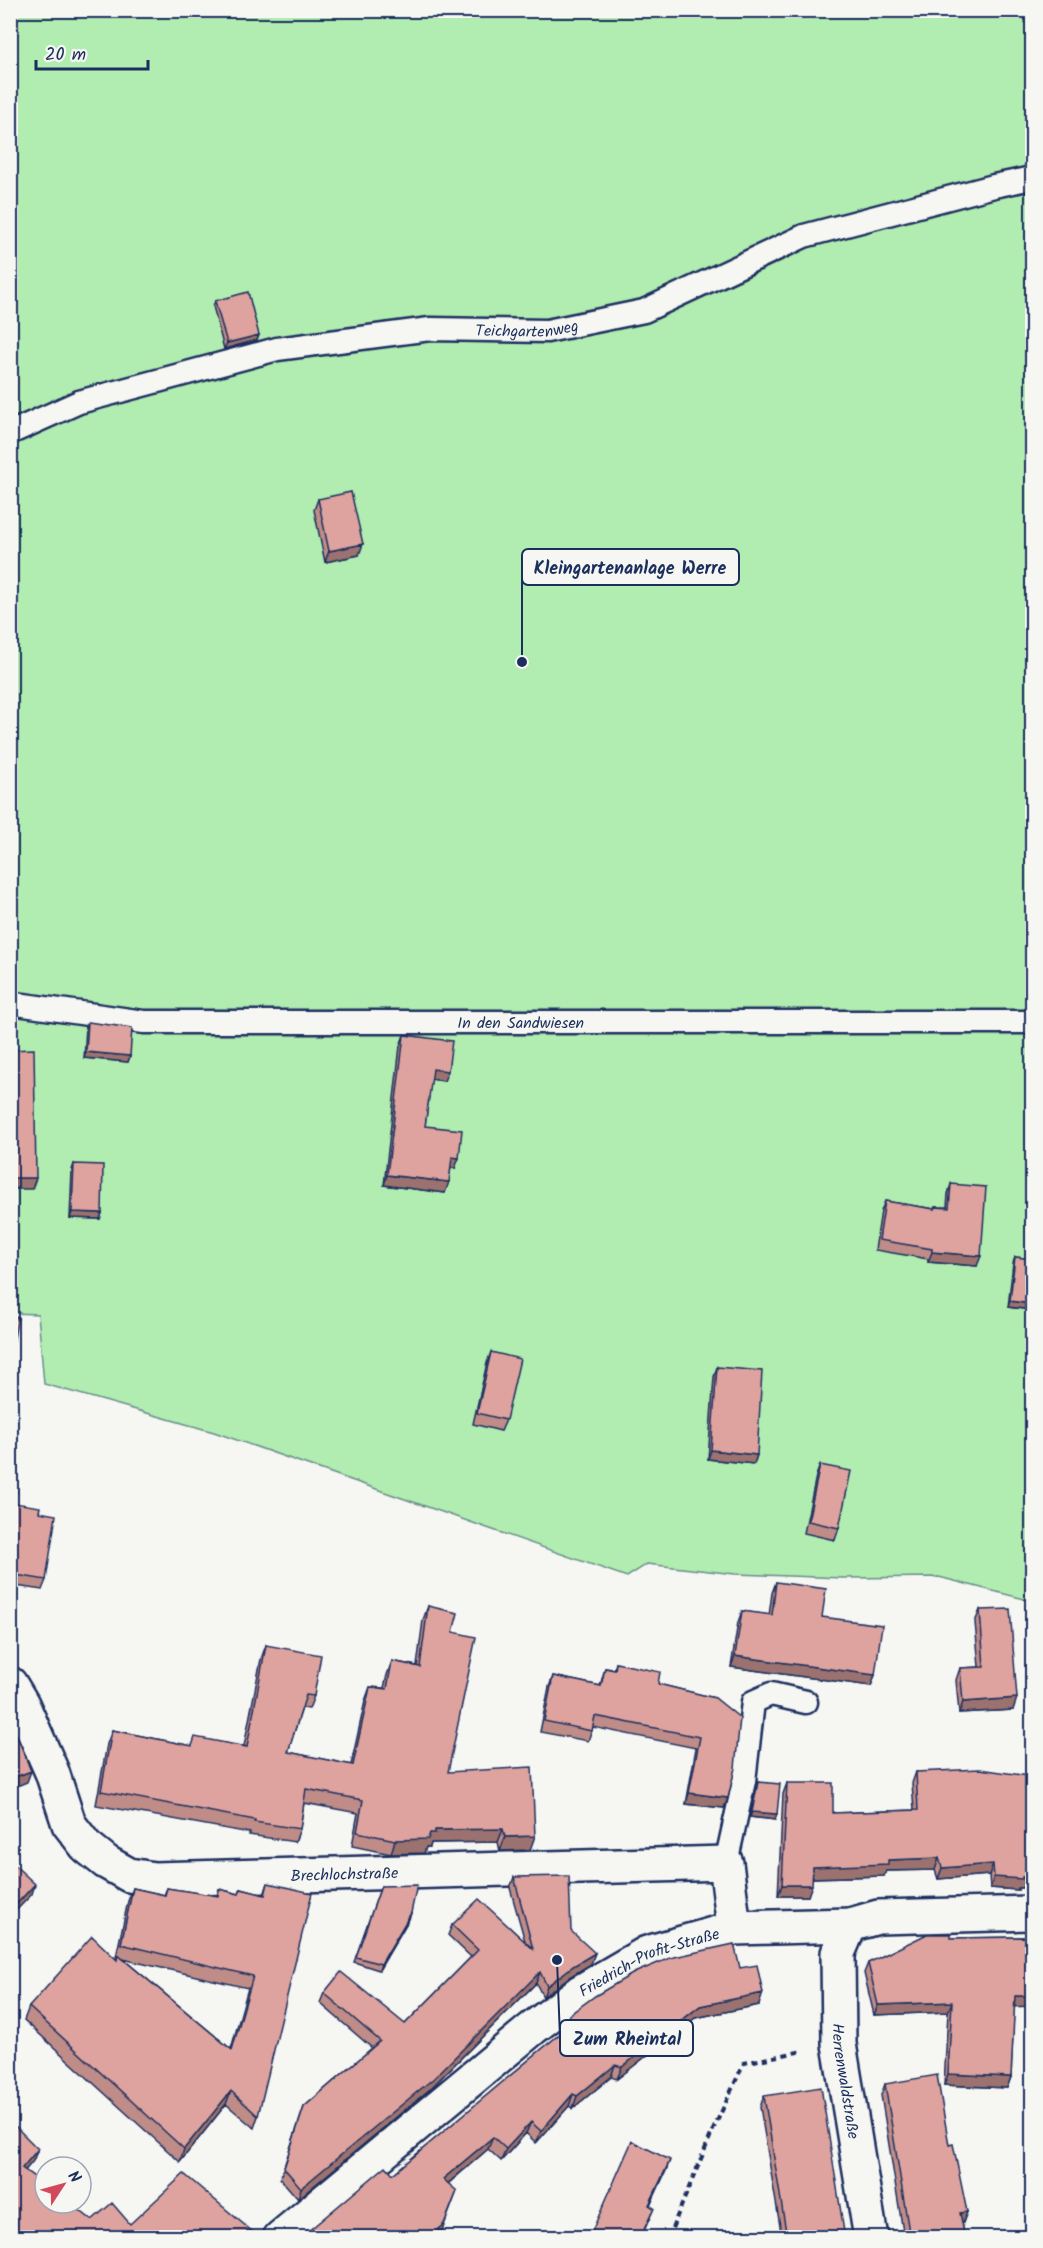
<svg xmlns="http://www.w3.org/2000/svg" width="1043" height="2248" font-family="Kalam,sans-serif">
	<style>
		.garden { fill: #b1ecb1; stroke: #668e88; stroke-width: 1.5 }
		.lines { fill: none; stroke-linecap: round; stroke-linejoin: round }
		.service-casing { stroke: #1b2f5e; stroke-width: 27 }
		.minor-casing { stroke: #1b2f5e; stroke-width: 38 }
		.path { stroke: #1b2f5e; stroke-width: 4; stroke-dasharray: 6 4.5; stroke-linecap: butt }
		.service { stroke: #f6f6f2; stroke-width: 22 }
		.minor { stroke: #f6f6f2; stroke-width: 33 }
		.wall { fill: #bf8c88; stroke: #1b2f5e; stroke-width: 1.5; fill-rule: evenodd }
		.shaded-wall { fill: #9b726f; stroke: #1b2f5e; stroke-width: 1.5 }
		.building { fill: #dea39e; stroke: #1b2f5e; stroke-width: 1.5 }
		.labels { text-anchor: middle; stroke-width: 4.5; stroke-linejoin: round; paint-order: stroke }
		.street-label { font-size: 16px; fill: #1b2f5e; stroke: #f6f6f2 }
		.leader { fill: none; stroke: #1b2f5e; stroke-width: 2 }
		.callout-dot { fill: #1b2f5e; stroke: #f6f6f2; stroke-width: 2 }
		.callout { fill: #f6f6f2; stroke: #1b2f5e; stroke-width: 2 }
		.callout-label { font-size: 18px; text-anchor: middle; font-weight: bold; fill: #1b2f5e }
	</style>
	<rect width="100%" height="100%" fill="#f6f6f2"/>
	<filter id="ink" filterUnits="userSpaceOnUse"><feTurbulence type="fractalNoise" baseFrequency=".0167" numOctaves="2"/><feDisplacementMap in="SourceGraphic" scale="12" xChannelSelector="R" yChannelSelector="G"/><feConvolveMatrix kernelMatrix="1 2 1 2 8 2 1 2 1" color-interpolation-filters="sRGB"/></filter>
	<g filter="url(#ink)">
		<!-- garden -->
		<path class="garden" d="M11 11H1032V1601L939 1577 844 1578 735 1574 647 1564 627 1577 214 1432 44 1384 38 1314 11 1313Z"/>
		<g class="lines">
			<defs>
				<g id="service">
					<path id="s1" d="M10 433 79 402 277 349 430 329 547 331 644 311 804 236 994 186 1032 178"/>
					<path id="s2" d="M10 1003 144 1022H1032"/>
					<path d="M726 1863 744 1781 753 1702 771 1694 806 1702"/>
				</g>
				<g id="minor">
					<path id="s3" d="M10 1684 22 1704 52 1772 69 1824 86 1846 106 1862 129 1875 154 1879 726 1863 734 1928"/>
					<path id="s4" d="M850 1925 838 1953 839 2044 871 2238"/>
					<path id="s5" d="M280 2238 533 2028 580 1992 647 1953 734 1928 850 1925 878 1917 1032 1913"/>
				</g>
			</defs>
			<!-- service casing -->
			<use href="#service" class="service-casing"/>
			<!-- minor casing -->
			<use href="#minor" class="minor-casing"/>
			<!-- path -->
			<path class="path" d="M668 2238 713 2130 744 2063 803 2051"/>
			<!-- service -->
			<use href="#service" class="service"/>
			<!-- minor -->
			<use href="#minor" class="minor"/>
		</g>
		<!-- wall -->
		<path class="wall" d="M215 301 259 335 257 340 224 349 213 306Z
			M318 499 359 555 325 562 314 510Z
			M88 1022 130 1056 128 1062 84 1058 86 1027Z
			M404 1035 444 1081 431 1079 425 1126 455 1168H451L445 1193 384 1185 400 1046Z
			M74 1164 102 1213 100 1219 70 1218 72 1170Z
			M951 1184 977 1266 928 1262V1259L875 1250 881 1211 885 1201 934 1209 935 1207H947L948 1194Z
			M1015 1257 1032 1259V1310L1008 1307 1013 1263Z
			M491 1352 506 1420 501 1431 473 1424 487 1363Z
			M717 1367 757 1455 754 1464 708 1459 714 1377Z
			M820 1465 839 1528 835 1540 804 1533 816 1476Z
			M10 1490 14 1503 39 1512 46 1580 42 1590 10 1585Z
			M776 1582 822 1617 875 1675 871 1686 731 1667 738 1622 742 1611 769 1615 772 1593Z
			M428 1606 453 1632 448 1772 530 1850 500 1851 498 1842 431 1843 430 1847H426L424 1853 391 1854 352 1846 358 1813 304 1803 300 1829 295 1842 249 1835 250 1833 96 1805 107 1744 112 1730 192 1746H244L261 1659 266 1645 314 1696 309 1709 302 1708 288 1752 351 1765 365 1701 370 1687 384 1688 387 1675 392 1661 417 1666 423 1620Z
			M980 1610 1013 1710 959 1713 956 1680 960 1668 979 1667 975 1622Z
			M616 1663 658 1684 715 1698 728 1798 724 1808 686 1804 696 1748 593 1727 588 1741 540 1732 549 1687 553 1676 600 1686 605 1668 614 1669Z
			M916 1772 1029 1805H1032V1887L1018 1888V1890L990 1888 989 1875 938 1879 935 1870 886 1871 884 1876 812 1878 808 1896H778L783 1794 787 1783 833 1813 914 1810 912 1783Z
			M758 1782 777 1814 775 1820 750 1817Z
			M514 1877 571 1931 591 1964 569 1977 543 1997 536 1983 430 2089 298 2199 280 2178 304 2107 372 2048 320 2003 324 1993 405 2024 471 1957 448 1935 452 1925 525 1941 510 1888Z
			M268 1883 258 2116 254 2128 226 2104 180 2162 24 2020 29 2007 117 1959 118 1957H116L128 1901 133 1888 164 1895 167 1888 217 1896 219 1889 239 1894 241 1889 264 1895ZM123 1959 248 1988 231 2049Z
			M381 1886 411 1913 409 1919 379 1970 354 1962Z
			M1032 1937V2006H1014L1011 2077 1007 2088 944 2085 948 2012 874 2015 864 1973 868 1963 951 1938Z
			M740 1968 759 2005 695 2018 617 2079 611 2077 573 2108 569 2106 536 2143 526 2133 501 2161 488 2149 448 2184 440 2236 438 2238H300L393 2174 566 2029 565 2027 569 2015Z
			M885 2084 949 2145 967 2212 962 2223 965 2238H904L881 2095Z
			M764 2096 845 2238H782L760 2107Z"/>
		<!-- shaded-wall -->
		<path class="shaded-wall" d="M259 335 257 340 224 349 227 343Z
			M363 544 359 555 325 562 329 551Z
			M86 1052 130 1056 128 1062 84 1058Z
			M433 1069 448 1071 444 1081 429 1079Z
			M452 1157 459 1158 455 1168H448Z
			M387 1175 449 1182 445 1193 384 1185Z
			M10 1178H36L32 1189H10Z
			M72 1212 102 1213 100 1219 70 1218Z
			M932 1252 981 1256 977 1266 928 1262Z
			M1010 1301 1032 1304V1310L1008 1307Z
			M711 1450 757 1455 754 1464 708 1459Z
			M735 1656 875 1675 871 1686 731 1667Z
			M1017 1698 1013 1710 959 1713 963 1702Z
			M31 1771 27 1782 10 1789V1779Z
			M689 1793 728 1798 724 1808 686 1804Z
			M752 1812 777 1814 775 1820 750 1817Z
			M503 1829 498 1842 431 1843 430 1847H426L424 1853 391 1854 395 1840 430 1833 435 1830Z
			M535 1836 530 1850 500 1851 505 1837Z
			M939 1858 935 1870 886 1871 884 1876 809 1878 813 1867 888 1860Z
			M993 1864 989 1875 938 1879 942 1868Z
			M1032 1876V1887L1018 1888V1890L990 1888 994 1877Z
			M35 1884 32 1894 10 1917V1911Z
			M782 1885H812L808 1896H778Z
			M411 1913 409 1919 379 1970 381 1964Z
			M595 1953 591 1964 569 1977 543 1997 547 1986 573 1966Z
			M540 1972 536 1983 430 2089 298 2199 301 2188Z
			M763 1993 759 2005 695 2018 617 2079 622 2067 700 2006Z
			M1015 1996H1032V2006L1011 2007Z
			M952 2002 948 2012 874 2015 878 2005Z
			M615 2065 611 2077 573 2108 577 2096Z
			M948 2074 1011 2077 1007 2088 944 2085Z
			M231 2091 226 2104 180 2162 184 2149Z
			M573 2094 569 2106 536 2143 541 2131Z
			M531 2122 526 2133 501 2161 506 2149Z
			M493 2137 488 2149 439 2191 443 2179Z
			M38 2149 33 2161 18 2179 22 2168Z
			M670 2160 666 2171 645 2217 649 2205Z
			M457 2191 440 2236 438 2238H434Z
			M654 2208 641 2238H640Z
			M967 2212 963 2223 956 2224 960 2213Z"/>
		<!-- building -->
		<path class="building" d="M248 292 259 335 227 343 215 301Z
			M351 492 363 544 329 551 318 499Z
			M88 1022 132 1028 130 1056 86 1052Z
			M404 1035 452 1041 448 1071 433 1069 425 1126 462 1130 459 1158 452 1157 449 1182 387 1175Z
			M34 1049 36 1178H10V1050Z
			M74 1164 103 1165 102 1213 72 1212Z
			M951 1184 986 1187 981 1256 932 1252V1249L879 1240 885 1201 935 1209V1207L949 1208Z
			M1015 1257 1032 1259V1304L1010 1301Z
			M10 1316 18 1317 10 1360Z
			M491 1352 520 1359 506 1420 477 1413Z
			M717 1367 762 1371 757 1455 711 1450Z
			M820 1465 851 1471 839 1528 808 1521Z
			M10 1490 17 1491 14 1503 40 1507 39 1512 56 1515 46 1580 10 1574Z
			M776 1582 826 1589 822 1617 882 1625 875 1675 735 1656 742 1611 772 1615Z
			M428 1606 458 1613 453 1632 476 1637 448 1772 532 1767 535 1836 505 1837 503 1829 435 1830V1833H430L428 1839 395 1840 357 1832 363 1800 306 1789 300 1829 254 1822 255 1820 101 1791 112 1730 192 1746 195 1737 247 1747 266 1645 321 1655 314 1696 306 1695 288 1752 353 1765 370 1687 387 1689 392 1661 420 1667Z
			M1010 1609 1017 1698 963 1702 960 1668 984 1667 980 1610Z
			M616 1663 660 1672 658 1684 715 1698 740 1718 735 1768 728 1798 689 1793 700 1737 595 1716 592 1731 544 1721 553 1676 601 1686 605 1668 615 1670Z
			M10 1718 31 1771 10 1779Z
			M980 1769 1029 1776V1805H1032V1876L1022 1877V1879L994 1877 993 1864 942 1868 939 1858 888 1860V1864L813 1867 812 1885H782L787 1783H833V1813L918 1810 916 1772Z
			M758 1782 780 1784 777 1814 752 1812Z
			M10 1861 35 1884 10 1911Z
			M569 1876 571 1931 595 1953 573 1966 547 1986 540 1972 434 2078 301 2188 284 2168 304 2107 380 2041 324 1993 341 1972 405 2024 478 1950 452 1925 479 1899 533 1949 514 1877Z
			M268 1883 312 1893 258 2116 231 2091 184 2149 29 2007 92 1936 117 1960 118 1955 232 2050 253 1976 121 1944 133 1888 165 1895 167 1888 218 1896 219 1889 239 1894 241 1889 265 1895Z
			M417 1885 411 1913 381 1964 356 1957 381 1886Z
			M927 1934H951V1938L1032 1937V1996H1015L1011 2077 948 2074 952 2002 878 2005 868 1963Z
			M734 1944 740 1968 757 1965 763 1993 700 2006 622 2067 615 2065 577 2096 573 2094 541 2131 531 2122 506 2149 493 2137 443 2179 457 2191 444 2224 438 2229 434 2238H300L386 2166 393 2174 574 2022 569 2015 595 1996 634 1973 670 1958Z
			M937 2075 949 2145 953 2144 967 2212 960 2213 965 2238H910L885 2084Z
			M821 2087 845 2238H787L764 2096Z
			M10 2121 38 2149 22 2168 45 2185V2203H70L92 2220 112 2203 130 2224 184 2174 260 2238H10Z
			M632 2141 670 2160 649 2205 654 2208 640 2238H589Z"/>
	</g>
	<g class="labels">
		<!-- street labels -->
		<g class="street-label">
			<text dy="6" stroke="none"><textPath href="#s1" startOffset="532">Teichgartenweg</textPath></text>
			<text dy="6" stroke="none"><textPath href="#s2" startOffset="512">In den Sandwiesen</textPath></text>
			<text dy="6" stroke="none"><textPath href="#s3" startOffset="448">Brechlochstraße</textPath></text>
			<text dy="6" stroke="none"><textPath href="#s5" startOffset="464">Friedrich-Profit-Straße</textPath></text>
			<text dy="6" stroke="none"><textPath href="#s4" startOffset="159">Herrenwaldstraße</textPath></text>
		</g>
	</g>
	<!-- callouts -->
	<path class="leader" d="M522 662L522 567M557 1960L560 2038"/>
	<g class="callout-dot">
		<circle cx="522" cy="662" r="6"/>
		<circle cx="557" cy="1960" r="6"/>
	</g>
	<g class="callout">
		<rect x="522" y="549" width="217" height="36" rx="6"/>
		<rect x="560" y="2020" width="133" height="36" rx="6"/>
	</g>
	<g class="callout-label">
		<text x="630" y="574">Kleingartenanlage Werre</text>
		<text x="627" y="2045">Zum Rheintal</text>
	</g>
	<!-- margin -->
	<rect width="1043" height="2248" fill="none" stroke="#f6f6f2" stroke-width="36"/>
	<rect x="18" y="18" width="1007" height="2212" fill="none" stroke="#1b2f5e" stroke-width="2" filter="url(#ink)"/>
	<!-- north arrow -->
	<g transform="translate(63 2185) rotate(54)"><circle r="28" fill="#f6f6f2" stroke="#9ea6b7" stroke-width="1.5"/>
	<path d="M0-4.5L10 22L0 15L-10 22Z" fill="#d1495b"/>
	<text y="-9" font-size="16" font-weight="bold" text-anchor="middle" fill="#1b2f5e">N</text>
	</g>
	<!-- scale -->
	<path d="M36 60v9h112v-9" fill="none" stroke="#1b2f5e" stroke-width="3"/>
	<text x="45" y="60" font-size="18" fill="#1b2f5e" stroke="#f6f6f2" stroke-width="4.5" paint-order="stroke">20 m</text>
</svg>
